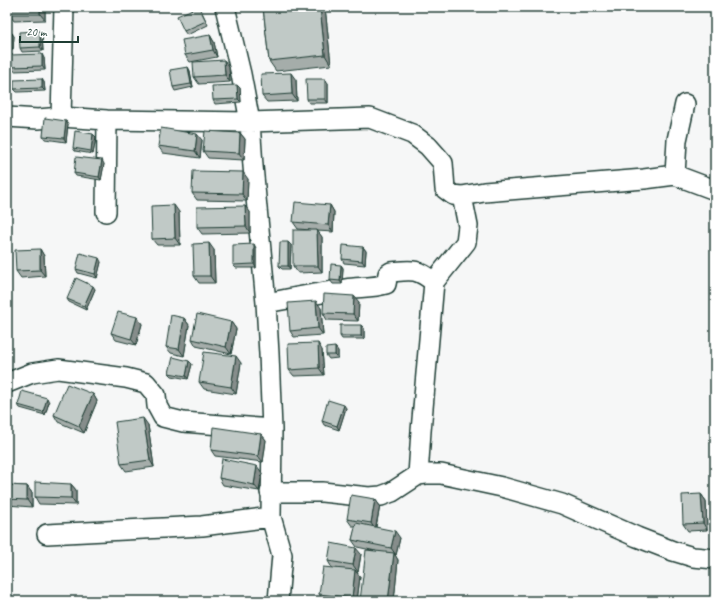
<svg xmlns="http://www.w3.org/2000/svg" width="722" height="608" font-family="Caveat,sans-serif">
	<style>
		.lines { fill: none; stroke-linecap: round; stroke-linejoin: round }
		.minor-casing { stroke: #1f3d34; stroke-width: 22 }
		.minor { stroke: #fff; stroke-width: 19 }
		.wall { fill: #a5adaa; stroke: #1f3d34 }
		.shaded-wall { fill: #868d8b; stroke: #1f3d34 }
		.building { fill: #c0c9c6; stroke: #1f3d34 }
	</style>
	<rect width="100%" height="100%" fill="#f6f7f7"/>
	<filter id="ink" filterUnits="userSpaceOnUse"><feTurbulence type="fractalNoise" baseFrequency=".025" numOctaves="2"/><feDisplacementMap in="SourceGraphic" scale="8" xChannelSelector="R" yChannelSelector="G"/><feConvolveMatrix kernelMatrix="1 2 1 2 8 2 1 2 1" color-interpolation-filters="sRGB"/></filter>
	<g filter="url(#ink)">
		<g class="lines">
			<defs>
				<path id="minor" d="M225 7 241 74 250 122 253 166 266 303 269 354 272 429 271 517 282 555 278 601
					M7 117 38 119 61 117 107 120 250 122 370 118 412 134 428 146 443 163 445 189 453 195 462 196 484 192 644 179 675 175 715 190
					M61 117 64 7
					M675 175 677 140 685 104
					M106 212 107 120
					M266 303C293 298 319 293 346 289 359 287 373 288 386 284L388 274 391 272C412 270 416 268 434 282
					M7 383 32 373 58 369 126 378 146 383 156 395 157 406 163 417 183 422 272 429
					M418 475 421 431 434 282 466 242 468 226 462 196
					M270 492H322L369 497 381 496 392 492 418 475 426 474H441L502 487 562 504 637 537 673 551 693 557 715 559
					M47 534 202 526 271 517"/>
			</defs>
			<!-- minor casing -->
			<use href="#minor" class="minor-casing"/>
			<!-- minor -->
			<use href="#minor" class="minor"/>
		</g>
		<!-- wall -->
		<path class="wall" d="M9 7H45V20L14 21 9 14Z
			M263 7H325L331 65 276 71 269 61Z
			M201 10 208 25 187 35 184 31Z
			M7 32 14 36 13 49H7Z
			M42 35 43 51 22 52 20 48Z
			M210 35 214 42 217 57 190 62 185 55Z
			M44 58 45 70 13 71 10 67Z
			M224 60 229 67 230 82 199 84 194 77Z
			M188 67 190 71 193 87 175 91 173 87Z
			M296 80 297 101 267 102 262 96Z
			M44 82 45 91 17 92 14 89Z
			M328 83V103H309L307 99Z
			M240 88 241 102 215 104 213 100Z
			M66 121 68 124 66 142 45 139 43 136Z
			M240 133 245 139 244 160 208 158 203 151Z
			M96 137 93 154 75 151 73 148Z
			M202 140 200 158 163 153 158 146Z
			M104 164 101 180 76 176 74 173Z
			M248 179 247 201 197 200 192 193Z
			M330 205 334 212 333 232 317 231 322 237V272L298 273 293 266 311 230 298 229 293 222Z
			M245 206 250 212V233L202 234 197 227Z
			M179 212 180 245H157L152 239Z
			M291 245 290 269H282L279 266Z
			M363 247 366 251 365 265 344 263 342 259Z
			M256 248V268H236L233 265Z
			M40 249 44 256 45 276 21 278 16 271Z
			M214 250 215 283H199L194 276Z
			M101 262 97 278 78 273 76 269Z
			M341 265 343 268 342 284H333L330 280Z
			M95 289 86 310 69 302 67 299Z
			M359 302 358 321 327 320 323 313Z
			M321 308 323 335 294 337 290 331Z
			M137 317 142 324 136 345 116 340 111 333Z
			M184 318 189 325 184 356 171 353 166 347Z
			M231 322 236 329 231 354 196 346 192 339Z
			M364 328V339H342L340 336Z
			M335 347 338 351V358L329 359 326 355Z
			M322 350 324 375 294 376 289 370Z
			M189 361 192 364 188 379 172 376 169 373Z
			M241 363 236 394 204 389 199 382Z
			M93 394 97 401 84 433 58 422 54 415Z
			M49 402 45 415 20 408 18 405Z
			M346 408 339 430 324 425 322 421Z
			M148 425 154 467 126 471 121 464Z
			M261 434 266 440 263 462 215 456 211 450Z
			M262 473 259 491 223 485 219 478Z
			M71 484 76 490V505L39 504 35 497Z
			M7 485 27 486 32 493V507L7 505Z
			M701 494 706 501 707 530 688 531 683 524Z
			M375 499 380 506 376 527 400 538 396 555H395L398 560 394 601H360L376 551 357 547 352 540 356 526H352L347 519Z
			M361 554 358 572H357L360 577 357 601H324L319 594 332 568 328 561Z"/>
		<!-- shaded-wall -->
		<path class="shaded-wall" d="M40 7H45V20L40 14Z
			M320 7H325L331 65 325 55Z
			M40 31 42 35 43 51 40 47Z
			M12 33 14 36 13 49 10 46Z
			M210 35 214 42 217 57 213 50Z
			M42 54 44 58 45 70 42 66Z
			M224 60 229 67 230 82 225 75Z
			M188 67 190 71 193 87 191 84Z
			M7 70 9 73V95L7 92Z
			M291 73 296 80 297 101 292 94Z
			M42 79 44 82 45 91 42 88Z
			M325 79 328 83V103L325 99Z
			M237 85 240 88 241 102 238 99Z
			M66 121 68 124 66 142 64 138Z
			M240 133 245 139 244 160 239 153Z
			M93 134 96 137 93 154 91 151Z
			M197 134 202 140 200 158 195 151Z
			M102 160 104 164 101 180 99 177Z
			M243 172 248 179 247 201 242 194Z
			M174 205 179 212 180 245 175 238Z
			M330 205 334 212 333 232 328 225Z
			M245 206 250 212V233L246 226Z
			M317 230 322 237V272L318 266Z
			M288 242 291 245 290 269 288 266Z
			M209 243 214 250 215 283 210 276Z
			M254 244 256 248V268L254 264Z
			M363 247 366 251 365 265 362 261Z
			M40 249 44 256 45 276 40 270Z
			M99 258 101 262 97 278 95 274Z
			M341 265 343 268 342 284 340 281Z
			M7 268 9 271V305L7 301Z
			M93 286 95 289 86 310 84 306Z
			M354 296 359 302 358 321 353 314Z
			M316 301 321 308 323 335 318 328Z
			M137 317 142 324 136 345 131 339Z
			M184 318 189 325 184 356 179 349Z
			M231 322 236 329 231 354 226 347Z
			M361 325 364 328V339L361 336Z
			M318 343 322 350 324 375 319 368Z
			M335 347 338 351V358L335 355Z
			M236 356 241 363 236 394 231 387Z
			M189 361 192 364 188 379 186 376Z
			M93 394 97 401 84 433 79 426Z
			M47 398 49 402 45 415 43 412Z
			M344 405 346 408 339 430 337 426Z
			M143 418 148 425 154 467 150 460Z
			M261 434 266 440 263 462 258 456Z
			M257 466 262 473 259 491 254 485Z
			M71 484 76 490V505L71 498Z
			M27 486 32 493V507L27 500Z
			M701 494 706 501 707 530 703 523Z
			M375 499 380 506 375 530 371 523Z
			M395 531 400 538 396 555 391 548Z
			M356 548 361 554 358 572 353 565Z
			M394 553 398 560 394 601H388Z
			M355 570 360 577 357 601H354L352 598Z"/>
		<!-- building -->
		<path class="building" d="M9 7H40V14H9Z
			M197 7H199L206 21 184 31 177 16Z
			M263 7H320L325 55 269 61Z
			M40 31V47L20 48 19 32Z
			M7 32 12 33 10 46H7Z
			M210 35 213 50 185 55 182 40Z
			M42 54V66L10 67V55Z
			M224 60 225 75 194 77 193 62Z
			M188 67 191 84 173 87 170 70Z
			M291 73 292 94 262 96 261 74Z
			M42 79V88L14 89V80Z
			M306 79H325V99H307Z
			M237 85 238 99 213 100 212 86Z
			M45 118 66 121 64 138 43 136Z
			M161 128 197 134 195 151 158 146Z
			M75 131 93 134 91 151 73 148Z
			M205 131 240 133 239 153 203 151Z
			M76 157 102 160 99 177 74 173Z
			M193 171 243 172 242 194 192 193Z
			M295 202 330 205 328 225 293 222Z
			M174 205 175 238 152 239 151 206Z
			M245 206 246 226 197 227V207Z
			M293 230H317L318 266H293Z
			M280 242H288V266H279Z
			M209 243 210 276H194L193 244Z
			M254 244V264L233 265V245Z
			M343 245 363 247 362 261 342 259Z
			M40 249V270L16 271 15 250Z
			M80 253 99 258 95 274 76 269Z
			M331 264 341 265 340 281 330 280Z
			M76 278 93 286 84 306 67 299Z
			M324 294 354 296 353 314 323 313Z
			M316 301 318 328 290 331 288 303Z
			M118 312 137 317 131 339 111 333Z
			M197 314 231 322 226 347 192 339Z
			M171 315 184 318 179 349 166 347Z
			M340 325H361V336H340Z
			M318 343 319 368 289 370 288 344Z
			M335 347V355H326V348Z
			M204 352 236 356 231 387 199 382Z
			M173 357 189 361 186 376 169 373Z
			M67 384 93 394 79 426 54 415Z
			M22 391 47 398 43 412 18 405Z
			M328 400 344 405 337 426 322 421Z
			M143 418 150 460 121 464 115 422Z
			M213 427 261 434 258 456 211 450Z
			M222 459 257 466 254 485 219 478Z
			M35 482 71 484V498L35 497Z
			M7 485 27 486V500L7 499Z
			M701 494 703 523 683 524 682 495Z
			M351 495 375 499 371 523 347 519Z
			M356 523 395 531 391 548 352 540Z
			M331 543 356 548 353 565 328 561Z
			M366 550 394 553 388 601H360Z
			M323 567 355 570 352 598 319 594Z"/>
	</g>
	<!-- margin -->
	<rect width="722" height="608" fill="none" stroke="#fff" stroke-width="24"/>
	<rect x="12" y="12" width="698" height="584" fill="none" stroke="#1f3d34" stroke-width="1.5" filter="url(#ink)"/>
	<!-- scale -->
	<path d="M20 36v6h58v-6" fill="none" stroke="#1f3d34" stroke-width="2"/>
	<text x="26" y="36" font-size="12" fill="#1f3d34" stroke="#ffffff" stroke-width="3" paint-order="stroke">20 m</text>
</svg>
